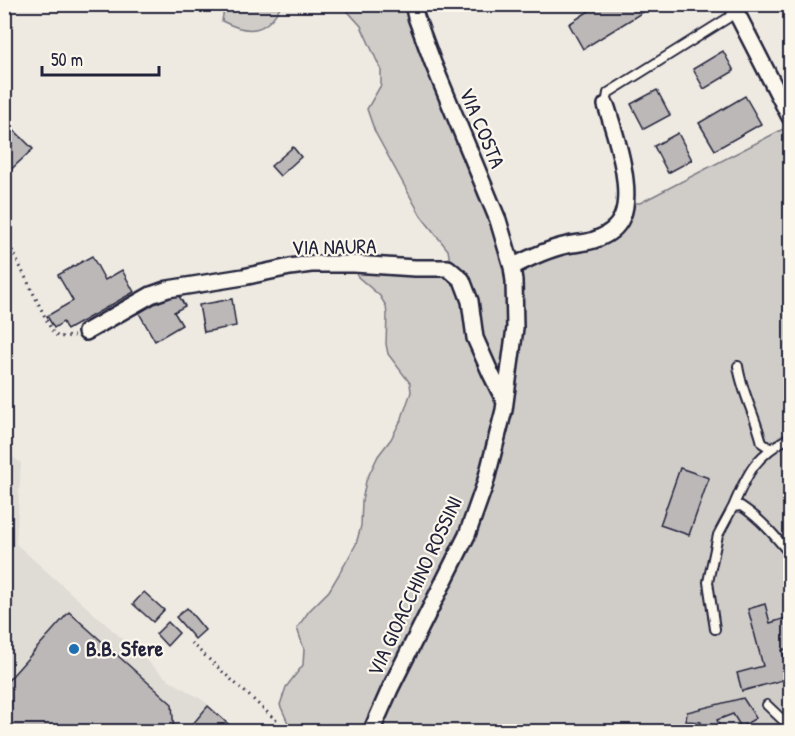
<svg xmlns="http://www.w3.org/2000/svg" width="795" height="736" font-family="'Patrick Hand',sans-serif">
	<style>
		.built { fill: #dfdbd5 }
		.green { fill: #d0cdc9; stroke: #797882; stroke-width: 1.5 }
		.building { fill: #bcb8b8; stroke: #22223b; stroke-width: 1.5 }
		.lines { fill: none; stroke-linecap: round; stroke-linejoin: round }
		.lane-casing { stroke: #22223b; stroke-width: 12 }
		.street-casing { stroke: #22223b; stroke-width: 20 }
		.path { stroke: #22223b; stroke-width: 3; stroke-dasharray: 1.5 4.5; stroke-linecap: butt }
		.lane { stroke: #fbf7ec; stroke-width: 8 }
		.street { stroke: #fbf7ec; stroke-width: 15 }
		.poi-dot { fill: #1f6fb2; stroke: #fbf7ec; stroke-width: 2 }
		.labels { text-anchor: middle; stroke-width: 4.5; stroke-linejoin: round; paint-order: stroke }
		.street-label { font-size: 21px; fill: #22223b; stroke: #fbf7ec }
		.poi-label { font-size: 21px; font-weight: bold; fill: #22223b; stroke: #fbf7ec; text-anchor: start }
	</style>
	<rect width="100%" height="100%" fill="#eeeae2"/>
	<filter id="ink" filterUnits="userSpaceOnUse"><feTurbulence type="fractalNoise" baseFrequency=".0167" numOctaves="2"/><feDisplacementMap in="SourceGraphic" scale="12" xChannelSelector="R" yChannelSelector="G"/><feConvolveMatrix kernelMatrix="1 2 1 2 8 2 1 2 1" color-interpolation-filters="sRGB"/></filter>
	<g filter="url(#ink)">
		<!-- built -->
		<path class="built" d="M4 451 21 463 16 544 166 678 204 701 237 731H5Z"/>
		<!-- green -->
		<path class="green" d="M226 5V4L281 5C267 33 249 35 222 21L224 9Z
			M342 5H413L512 267 610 233 625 203H640L789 126 790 128V731H299L289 725 280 705 286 687 303 665 304 649 297 628 309 611 329 591 345 564 356 544 361 526 362 501 366 481 378 456 391 439 402 418 411 392 410 383 388 354 386 344 387 315 386 306 380 296 358 277 354 264 450 262 448 250 421 216 375 132 367 109 381 85V70L361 26Z"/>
		<!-- building -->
		<path class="building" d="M593 4H656L583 49 569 24 595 7Z
			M723 51 734 71 704 89 693 69Z
			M657 90 670 115 644 129 631 104Z
			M745 96 761 124 715 150 699 123Z
			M4 120 33 149 4 176Z
			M678 133 692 160 668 173 654 146Z
			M293 147 301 157 280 176 271 166Z
			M92 256 105 280 122 270 134 292 67 330 63 322 54 328 47 316 73 301 58 275Z
			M176 291 185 306 174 312 182 325 155 341 139 313Z
			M232 299 236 326 204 332 199 305Z
			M680 468 709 478 689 535 660 525Z
			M144 592 164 610 153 622 133 604Z
			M765 604 770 623 786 618 790 636V648L782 650 790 678 742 691 737 673 763 666 748 609Z
			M187 608 205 630 195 639 176 617Z
			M69 612 172 704 174 732H4V685Z
			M168 622 179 633 167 646 156 634Z
			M743 698 756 718 741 727 733 714 717 720 721 730 731 732H702L701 722 686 721 687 712Z
			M208 706 236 731 235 732H186Z"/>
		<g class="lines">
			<defs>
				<path id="lane" d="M606 105 608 93 736 13
					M738 366C742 393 756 417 762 443L771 449
					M733 507C748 472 755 456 790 437
					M715 629 708 582 718 535 733 507 741 506C761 519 775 536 790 554
					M767 705 790 727"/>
				<path id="street" d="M732 4 790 117
					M512 267C529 258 548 249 567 245 576 243 586 243 594 240 606 236 617 229 622 217 634 189 615 133 606 105
					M86 332 151 295 168 289 243 277 290 267 311 264H354L415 268H448L462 280 470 301 475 338 491 374 504 400
					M371 732 390 689 467 535 485 484 504 410 515 328 514 281 512 267 498 220 433 63 416 17 413 4"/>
			</defs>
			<!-- lane casing -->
			<use href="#lane" class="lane-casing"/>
			<!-- street casing -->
			<use href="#street" class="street-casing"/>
			<!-- path -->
			<path class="path" d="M4 234 52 331 58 337 74 336
				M191 643 289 732"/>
			<!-- lane -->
			<use href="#lane" class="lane"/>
			<!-- street -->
			<use href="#street" class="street"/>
		</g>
	</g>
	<!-- markers -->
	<circle class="poi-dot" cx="74" cy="649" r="6"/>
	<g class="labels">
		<!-- street labels -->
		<g class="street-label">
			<text transform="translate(482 128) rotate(67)" y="7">VIA COSTA</text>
			<text transform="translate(334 247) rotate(-1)" y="7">VIA NAURA</text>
			<text transform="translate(415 586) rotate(-65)" y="7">VIA GIOACCHINO ROSSINI</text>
		</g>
		<!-- poi labels -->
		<g class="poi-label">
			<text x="86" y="656">B.B. Sfere</text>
		</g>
	</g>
	<!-- margin -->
	<rect width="795" height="736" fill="none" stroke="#fbf7ec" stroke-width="24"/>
	<rect x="12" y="12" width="771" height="712" fill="none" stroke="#22223b" stroke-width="2" filter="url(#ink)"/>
	<!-- scale -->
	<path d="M42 66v9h117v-9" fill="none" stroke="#22223b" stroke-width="3"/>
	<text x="51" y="66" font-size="18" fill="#22223b" stroke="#fbf7ec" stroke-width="4.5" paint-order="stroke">50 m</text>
</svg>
